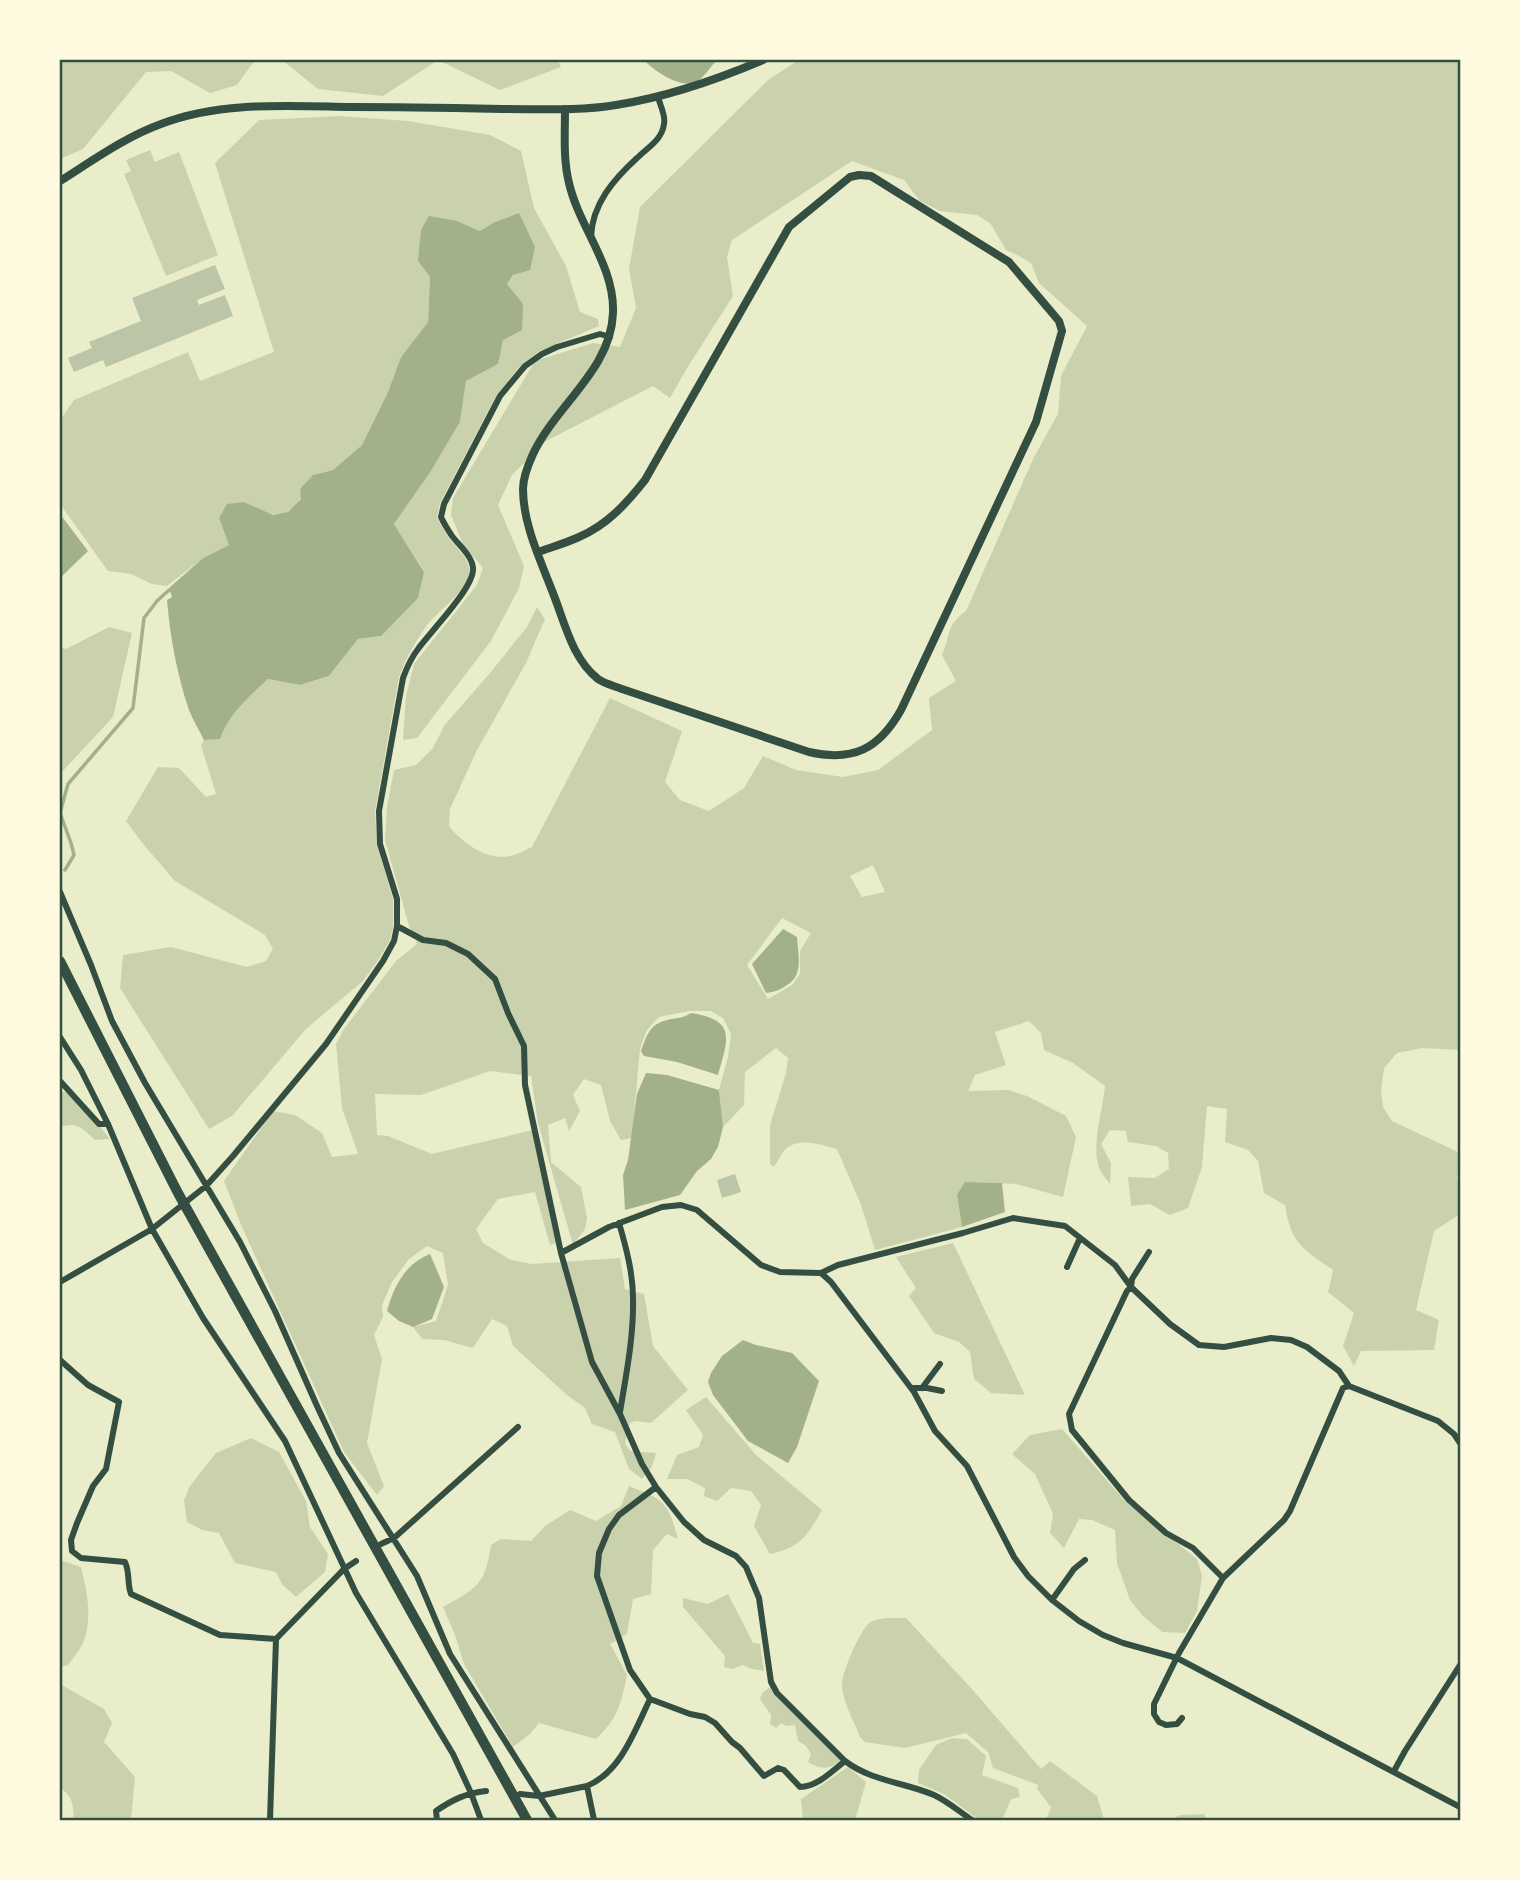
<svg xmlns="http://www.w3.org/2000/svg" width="1520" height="1880" font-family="Montserrat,sans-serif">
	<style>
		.green { fill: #cad2ad; fill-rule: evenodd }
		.water { fill: #a3b18a }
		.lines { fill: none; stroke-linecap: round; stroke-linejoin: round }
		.stream { stroke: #a3b18a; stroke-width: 3.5 }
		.building { fill: #bcc5a7 }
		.minor { stroke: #344e41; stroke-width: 6 }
		.tertiary { stroke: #344e41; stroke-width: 8 }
		.trunk { stroke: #344e41; stroke-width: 10 }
		.neatline { fill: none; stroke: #344e41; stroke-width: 2.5 }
	</style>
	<rect width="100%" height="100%" fill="#e9edc9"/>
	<!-- green -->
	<path class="green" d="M60 60H255L237 85 210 93 171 71 146 72 83 149 60 159Z
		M282 60H558L561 67 500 90 438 60 383 96 318 89Z
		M799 60H1460V1031L1459 1034 1460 1050 1422 1048 1397 1053 1384 1068 1381 1091 1383 1107 1392 1121 1460 1153 1457 1179 1460 1178V1214L1434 1231 1416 1310 1439 1320 1434 1350 1361 1351 1354 1366 1343 1346 1354 1313 1328 1292 1333 1270C1303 1249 1291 1244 1285 1205L1264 1193 1258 1161 1248 1150 1225 1142 1227 1109 1207 1106 1202 1167 1188 1208 1170 1215 1150 1204 1131 1206 1128 1177 1155 1178 1169 1169 1168 1153 1156 1146 1128 1142 1126 1131 1110 1130 1101 1144 1111 1163 1110 1184C1107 1179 1102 1175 1100 1170 1090 1149 1103 1109 1105 1086L1073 1063 1044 1050 1041 1033 1029 1021 995 1032 1006 1065 975 1075 968 1091 1008 1090 1027 1096 1066 1116 1076 1137 1063 1197 1016 1184 977 1182 957 1195 962 1227 875 1250 861 1205 837 1149C823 1145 800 1137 787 1148 782 1152 778 1161 774 1167L770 1164V1125L786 1073 788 1058 776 1048 745 1072 744 1105 723 1127 719 1090 728 1057 731 1034 723 1018 711 1011H689L659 1017 647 1030 640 1048 632 1138 621 1140 610 1121 601 1085 584 1079 573 1095 580 1111 569 1131 565 1118 548 1125 551 1162 581 1187 587 1218 585 1229 573 1245 538 1123 531 1076 490 1071 421 1095 375 1094 377 1135 388 1136 432 1154 533 1130 556 1243 550 1245 535 1192 498 1199 476 1229 483 1243 511 1260 532 1264 620 1258 625 1289 644 1294 653 1346 688 1390 651 1423 636 1421 630 1423 625 1443 630 1451 656 1453 652 1467 642 1479 629 1469 615 1432 592 1424 585 1408 567 1395 513 1346 507 1326 492 1319 473 1348 444 1340 422 1339 413 1327 436 1321 448 1285 443 1253 427 1246 409 1259 392 1282 382 1305 383 1317 374 1335 382 1359 367 1443 384 1486 377 1495 344 1452 242 1227 224 1181 273 1111 295 1115 322 1133 332 1157 358 1154 342 1108 336 1044 344 1029 396 961 417 944 409 926 385 840 387 807 394 770 416 765 433 748 444 726 490 673 527 627 537 607 545 619 526 663 476 752 450 809 449 826C463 843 486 861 511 856 518 854 525 850 532 847L610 698 682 731 665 782 680 800 709 811 744 788 763 756 796 770 843 777 878 770 932 730 929 698 956 681 942 655C951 635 945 626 966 611L1034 457 1058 414 1061 376 1087 326 1039 283 1031 263 1021 257 1006 250 990 223 977 215 940 211 920 201 904 180 852 161 732 240 727 257 733 296 687 368 670 398 653 386 546 441 512 475 498 505 524 566 519 588 491 641 417 738 403 740 406 696 414 664 477 585 483 568 463 544 451 515 453 498 535 361 593 343 620 347 636 308 629 269 640 207 768 80ZM873 865 885 892 862 897 850 876ZM782 918 811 933 800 951V974L792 985 768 999 747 965Z
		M340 116 408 121 490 135 521 151 534 208 566 266 580 312 598 319 599 326 540 351 523 363 497 394 440 503 437 518C440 524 444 531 448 537 454 546 468 557 469 568 472 588 439 610 428 624 416 640 406 658 399 677L375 811 377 845 393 899V926L390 940 379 959 363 981 306 1029 232 1116 209 1129 120 988 123 955 171 947 247 967 266 961 273 949 265 935 175 881 144 845 126 821 158 767 179 768 206 797 216 794 201 745 204 740 220 738C229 713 249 697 268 679L300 685 329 676 358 639 381 636 424 571 394 524 431 471 460 422 466 381 498 364 507 284 513 275 493 223 480 231 457 221 430 277 428 322 401 357 388 392 362 445 333 470 313 475C305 492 293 520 270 514 261 511 252 506 244 502L219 518 229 545 203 558 167 586 152 584 131 574 108 571 60 504V420L74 400 188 352 200 381 274 352 215 163 259 120Z
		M150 150 155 162 179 152 218 255 166 276 124 174 131 171 126 160Z
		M109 627 132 633 113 717 60 774V647L66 649Z
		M60 1092H66L94 1119 110 1139 95 1140C82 1128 78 1122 60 1127Z
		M953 1243 1025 1395 991 1393 974 1379 970 1352 959 1342 934 1333 909 1296 916 1288 896 1257Z
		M706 1397 756 1455 822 1510C808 1535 800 1548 770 1554L754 1526 761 1505 751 1491 731 1488 717 1501 704 1496 705 1488 687 1479H667L677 1455 699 1447 703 1435 686 1410Z
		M1062 1429 1125 1501 1197 1559 1202 1576 1197 1611 1185 1633 1162 1632 1143 1616 1130 1600 1117 1563 1115 1530 1092 1520 1079 1519 1064 1548 1050 1533 1053 1514 1035 1474 1012 1454 1030 1435Z
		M251 1438 279 1452 306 1501 310 1527 328 1554 325 1572 296 1597 282 1584 276 1572 235 1563 219 1533 202 1530 187 1522 184 1500 190 1486 216 1453Z
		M629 1486C664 1500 668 1501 678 1539L667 1534 653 1550 651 1594 633 1599 627 1634 610 1644 627 1675C621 1704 618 1718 596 1739L539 1723 530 1734 513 1747 464 1664 455 1635 443 1607C477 1588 485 1585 491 1545L501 1539 531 1541 545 1526 570 1510 596 1521 621 1506Z
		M60 1560 81 1567C87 1590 93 1620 83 1643 79 1651 73 1658 68 1665L60 1667Z
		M728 1594 753 1643 760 1644 764 1671 752 1669 743 1665 732 1669 724 1667 725 1656 683 1607V1598L708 1604Z
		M885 1618H906L971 1688 1041 1769 1050 1761 1097 1796 1104 1820H1046L1051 1807 1037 1789 1038 1785 993 1768 988 1752 966 1733 905 1748 865 1742 860 1737C854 1721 842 1701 842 1684 842 1672 860 1631 869 1623 873 1620 880 1619 885 1618Z
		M60 1684 104 1709 112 1723 104 1742 135 1777 131 1820H74C73 1805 73 1796 60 1788Z
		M770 1687 787 1707 840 1760C829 1771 820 1769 808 1762L811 1754 806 1746 798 1741 795 1725 786 1726 781 1723 776 1728 770 1724 771 1715 760 1699 763 1692Z
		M952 1738 967 1739 986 1756 982 1775 1018 1788 1020 1797 1011 1799 1002 1820H979L944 1794 918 1783 919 1770 936 1745Z
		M848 1767 866 1782 855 1820H803L801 1799Z
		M1204 1814 1207 1820H1131H1170L1180 1815Z"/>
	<!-- water -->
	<path class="water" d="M644 60H717C711 66 705 76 698 81 683 91 654 71 644 60Z
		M519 213 535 247 530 270 513 275 507 284 523 304 522 330 503 340 498 364 466 381 460 422 431 471 394 524 424 572 418 598 381 636 358 639 329 676 300 685 268 679C249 697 229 713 220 739L204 740C199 730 193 720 189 710 177 675 170 636 167 600L172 597 169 588 203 558 229 545 219 518 227 504 244 502 273 515 288 512 301 499 300 489 313 475 333 470 362 445 388 392 401 357 428 322 430 277 418 261 421 230 429 216 457 221 480 231 493 223Z
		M60 514 88 551 60 578Z
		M783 929 797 937C798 954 804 975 787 985 780 990 775 992 766 993L752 964Z
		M691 1013C737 1020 728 1039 718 1075L677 1062 644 1056 641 1051C646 1038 649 1025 664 1021 675 1017 680 1020 691 1013Z
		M646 1073 667 1075 719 1090 723 1127 718 1147 711 1159 697 1171 680 1195 625 1210 623 1175 628 1160 637 1094Z
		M965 1182 1002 1183 1005 1212 962 1227 957 1195Z
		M430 1254 444 1287 432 1319 413 1327 399 1321 387 1311C394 1286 405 1264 430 1254Z
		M743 1340 756 1345 792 1353 819 1381 797 1447 788 1463 748 1441 713 1395 708 1382 711 1373 722 1356Z"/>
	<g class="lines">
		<!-- stream -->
		<path class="stream" d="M65 870 74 855 71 843 60 813 68 784 133 708 144 618 157 601 169 590"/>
	</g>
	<!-- building -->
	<path class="building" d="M215 265 225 289 197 300 199 305 225 295 233 316 106 367 103 360 74 372 68 358 92 348 89 342 141 321 132 298Z
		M735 1174 741 1192 722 1198 717 1180Z"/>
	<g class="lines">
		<!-- minor -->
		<path class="minor" d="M591 237C592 204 614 179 637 158 648 147 662 140 664 124 666 116 660 105 658 97
			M60 892 91 965 112 1021 145 1083 240 1242 275 1311 317 1406 339 1453 417 1576 450 1654 555 1820
			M397 926 423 940 446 943 468 954 495 979 508 1013 524 1046 525 1085 561 1253 592 1362 620 1414 642 1464 656 1487 684 1522 704 1540 736 1556 746 1567 759 1598 771 1682 777 1693 845 1761C873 1782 904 1782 934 1795 947 1801 960 1812 972 1820
			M60 1037 81 1070 108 1124 152 1229 203 1318 285 1441 356 1593 453 1754 471 1793 481 1820
			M60 1081 99 1124H108
			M619 1223C626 1247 633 1273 633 1298 634 1336 626 1375 620 1412
			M1149 1252 1132 1279 1131 1287 1127 1291 1069 1414 1072 1430 1129 1500 1166 1533 1193 1548 1223 1578
			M561 1253 609 1227 662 1207 681 1205 697 1210 761 1265 780 1272 821 1273 838 1265 963 1233 1013 1218 1065 1226 1115 1265 1131 1287 1170 1324 1199 1345 1224 1347 1271 1338 1291 1340 1307 1347 1339 1371 1349 1386 1438 1421 1454 1434 1460 1443
			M1067 1267 1080 1238
			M821 1273 831 1282 914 1392 935 1431 967 1466 1014 1557 1028 1576 1052 1600 1079 1621 1103 1635 1123 1643 1177 1658 1460 1807
			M60 1282 152 1229 206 1186 233 1156 326 1044 383 961 394 941 397 926V899L380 844 379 811 403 678C407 667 411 658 418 649 430 632 475 587 473 568 472 556 459 545 452 536 448 530 444 524 441 517L444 504 500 396 525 366 542 354 557 347 600 334 610 337
			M60 1360 88 1385 119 1402 106 1469 93 1486 77 1523 71 1540 72 1551 81 1558 125 1562C130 1572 127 1584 131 1594L220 1635 276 1639
			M911 1388H927L942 1391
			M922 1388 940 1364
			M381 1544 394 1538 518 1427
			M1052 1600 1074 1569 1085 1560
			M650 1699 690 1714 705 1717 715 1723 732 1742 740 1748 764 1776 778 1768 784 1770 800 1787C817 1787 832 1771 845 1761
			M1182 1718 1177 1724 1166 1725 1159 1722 1154 1714V1704L1179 1653 1223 1578 1284 1520 1290 1511 1343 1388 1349 1386
			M1394 1771 1405 1751 1460 1665
			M587 1786 594 1820
			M520 1794 539 1796 587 1786C621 1772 635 1730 650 1699L630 1670 597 1576 599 1553 609 1529 619 1515 656 1487
			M270 1820 276 1639 344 1569 356 1561
			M437 1820 436 1811C452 1800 466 1793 486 1791"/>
		<!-- tertiary -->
		<path class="tertiary" d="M60 181C92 161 125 137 161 124 220 101 289 106 351 107 402 107 453 108 505 109 542 109 580 111 616 105 667 97 716 80 763 60
			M538 552C552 547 566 543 579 537 607 525 626 504 645 480L789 227 850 177 859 175 871 176 1009 262 1059 321 1062 331 1036 422 901 710C879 749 853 762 809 752L622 689C615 686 605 684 598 679 574 660 566 628 556 601 543 565 523 527 523 489 523 477 528 465 533 454 556 405 611 370 613 313 615 266 579 227 569 183 563 159 565 134 565 109"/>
		<!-- trunk -->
		<path class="trunk" d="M60 961 178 1193 527 1820"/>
	</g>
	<!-- border -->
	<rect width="1520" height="1880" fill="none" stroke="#fefae0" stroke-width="122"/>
	<rect x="61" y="61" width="1398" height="1758" class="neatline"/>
</svg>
